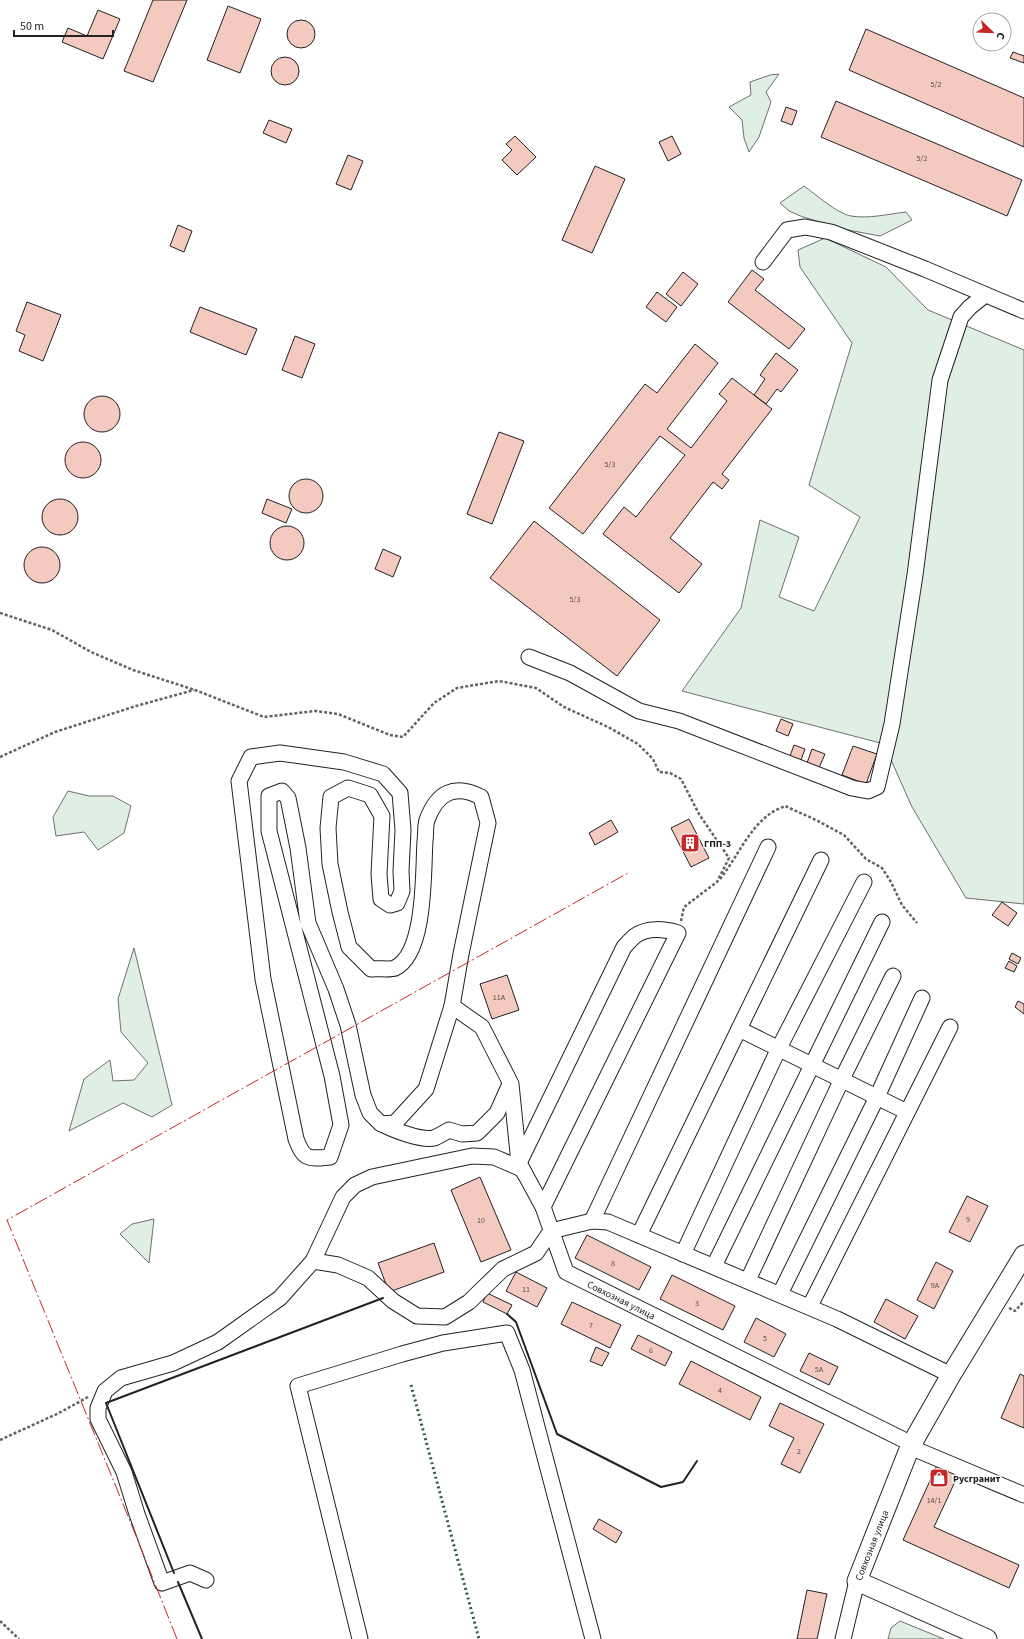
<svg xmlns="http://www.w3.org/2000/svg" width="1024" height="1639" font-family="'Source Sans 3',sans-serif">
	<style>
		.green { fill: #e0efe3; stroke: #6f6f6f }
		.building { fill: #f3c9c0; stroke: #222 }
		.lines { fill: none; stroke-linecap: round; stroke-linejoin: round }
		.minor-casing { stroke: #222; stroke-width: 17 }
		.major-casing { stroke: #222; stroke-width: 21 }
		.path { stroke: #646464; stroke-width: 2.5; stroke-dasharray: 3 2; stroke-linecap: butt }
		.minor { stroke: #fff; stroke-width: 15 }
		.major { stroke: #fff; stroke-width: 19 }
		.hedge { stroke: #2f5e38; stroke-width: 3; stroke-dasharray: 2 3; stroke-linecap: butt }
		.wall { stroke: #222; stroke-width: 2 }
		.power { stroke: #c62828; stroke-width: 1; stroke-dasharray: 14 3 2 3; stroke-linecap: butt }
		.labels { text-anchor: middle; stroke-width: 3; stroke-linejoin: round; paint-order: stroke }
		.number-label { font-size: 8px; fill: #564c4a }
		.poi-label { font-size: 10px; font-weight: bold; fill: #222; stroke: #fff; text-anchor: start }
		.street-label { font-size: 10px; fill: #222; stroke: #fff }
	</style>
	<rect width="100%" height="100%" fill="#fff"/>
	<!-- green -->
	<path class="green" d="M779 74 766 92 771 102 759 137 749 152 744 138 742 120 729 107 751 95 750 82 770 75Z
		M804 186C815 194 838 214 851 216 869 219 888 214 906 212L912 220 880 236 848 230 803 217 789 211 780 203Z
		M825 238 886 267 928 310 1024 350V904L966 898 912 807 884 744 682 691 741 608 760 520 799 537 779 597 814 611 860 517 809 485 852 343 800 267 798 250Z
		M68 791 89 796H113L131 806 124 833 98 850 84 832 56 836 53 817Z
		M134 948 172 1105 152 1117 123 1103 69 1131 84 1079 110 1060 113 1081 134 1080 148 1063 121 1032 118 999Z
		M154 1219 149 1263 120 1234 132 1224Z
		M900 1621 944 1639H888L891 1628Z"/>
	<!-- building -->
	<path class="building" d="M153 0H187L153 82 124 71Z
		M228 6 261 19 240 73 207 60Z
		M98 10 120 19 103 59 62 42 68 28 87 36Z
		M287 34a14 14 0 1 1 28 0a14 14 0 1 1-28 0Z
		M866 29 1024 98V147L849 70Z
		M1013 52 1024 56V63L1010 58Z
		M271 71a14 14 0 1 1 28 0a14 14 0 1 1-28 0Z
		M836 101 1022 180 1007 216 821 137Z
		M786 107 797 111 792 125 781 121Z
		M269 120 292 129 286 143 263 133Z
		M515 136 536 157 517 175 502 160 512 150 506 144Z
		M672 136 681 154 668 161 659 142Z
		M348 155 363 161 351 190 336 184Z
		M595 166 625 179 592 253 562 240Z
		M178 225 192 231 184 252 170 246Z
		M752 270 764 279 755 290 805 329 789 349 728 302Z
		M683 272 698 284 681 306 666 294Z
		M657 292 677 307 666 322 646 307Z
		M27 302 61 315 43 361 19 351 25 335 16 331Z
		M200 307 257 329 246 355 190 332Z
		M295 336 315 344 302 378 282 370Z
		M695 344 718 363 667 429 691 448 727 401 719 394 732 378 772 409 722 474 729 480 722 489 713 482 670 538 702 564 679 593 603 534 624 507 636 517 685 455 660 436 583 534 549 508 645 384 657 393Z
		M776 353 798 370 781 392 777 389 766 404 754 395 765 379 760 375Z
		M84 414a18 18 0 1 1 36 0a18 18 0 1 1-36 0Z
		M499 432 524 441 492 524 467 514Z
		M65 460a18 18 0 1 1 36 0a18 18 0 1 1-36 0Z
		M289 496a17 17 0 1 1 34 0a17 17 0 1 1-34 0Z
		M267 499 292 509 286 523 262 513Z
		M42 517a18 18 0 1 1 36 0a18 18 0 1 1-36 0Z
		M534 521 660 620 617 676 490 578Z
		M270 543a17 17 0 1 1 34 0a17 17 0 1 1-34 0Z
		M24 565a18 18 0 1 1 36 0a18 18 0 1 1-36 0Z
		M383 549 401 557 393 577 375 569Z
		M781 719 793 724 788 736 776 731Z
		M794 745 805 749 801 760 790 756Z
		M853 746 877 754 866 784 842 775Z
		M812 749 825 754 819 768 807 763Z
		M689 819 709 858 691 867 671 828Z
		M611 820 618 832 595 845 589 833Z
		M1002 902 1017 913 1008 926 992 915Z
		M1012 953 1021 958 1018 964 1009 959Z
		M1009 961 1017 966 1014 972 1005 968Z
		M507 975 519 1010 492 1019 480 984Z
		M1018 1001 1024 1004V1014L1015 1007Z
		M480 1177 511 1250 481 1262 451 1190Z
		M967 1196 988 1206 970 1242 949 1232Z
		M587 1235 651 1267 639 1290 575 1258Z
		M434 1243 444 1272 389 1292 378 1263Z
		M936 1262 953 1271 934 1309 917 1300Z
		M516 1272 547 1288 537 1307 506 1291Z
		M672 1275 735 1306 723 1330 660 1299Z
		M487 1293 512 1305 507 1314 483 1302Z
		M886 1299 918 1316 905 1339 874 1322Z
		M572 1302 621 1325 610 1348 561 1324Z
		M756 1318 786 1334 774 1357 744 1342Z
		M638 1335 672 1352 665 1366 631 1349Z
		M596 1347 609 1353 602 1366 590 1361Z
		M809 1353 838 1367 829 1385 800 1371Z
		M691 1361 761 1397 750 1420 679 1384Z
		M1020 1374 1024 1376V1428L1001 1418Z
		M780 1403 824 1424 800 1473 781 1464 794 1438 769 1426Z
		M938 1463 959 1473 934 1527 1019 1565 1009 1588 903 1540Z
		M599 1519 622 1532 616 1543 593 1529Z
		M807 1590 827 1594 817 1639H797Z"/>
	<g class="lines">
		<defs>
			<g id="minor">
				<path d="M763 262 787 230 805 227 831 232 925 269 1024 311"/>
				<path d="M529 657 570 673 639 711 679 721 852 788 868 791 877 787 892 724 915 575 940 380 961 317 970 307 985 295"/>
				<path d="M280 753 344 762 383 774 400 793 403 830 401 871 402 891 397 903 390 905 381 899 379 874 382 816 370 795 348 788 331 797 328 828 330 864 340 912 349 947 371 969C378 968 390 970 395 968 426 953 423 872 425 841 426 835 425 826 427 820 437 793 454 783 481 797L488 823 461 954 452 1006 426 1089 395 1123 381 1124 370 1113 363 1095 348 1025 336 989 308 923 298 848 288 798 282 791 269 796V831L332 1076 341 1125 330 1157C308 1159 304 1160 296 1139L263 979 239 781 251 757Z"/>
				<path id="s1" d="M452 1006 482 1027 511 1084 519 1163 543 1207 566 1272 912 1444"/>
				<path d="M739 1029 907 1112"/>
				<path d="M382 1124C393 1130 422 1141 434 1138 439 1136 444 1133 449 1130L462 1134 477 1133 497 1113 510 1084"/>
				<path d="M519 1163 624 947C627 944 631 939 635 936 647 927 665 929 678 933L543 1207"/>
				<path d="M592 1221 768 847"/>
				<path d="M639 1235 821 860"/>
				<path d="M683 1254 779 1048 864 882"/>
				<path d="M313 1261 338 1265 368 1278 393 1301 417 1316 445 1317 469 1302 503 1269 536 1253 551 1231 592 1221 608 1222 837 1319 951 1375"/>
				<path d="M714 1266 882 922"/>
				<path d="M748 1280 842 1079 893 976"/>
				<path d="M780 1294 877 1097 922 998"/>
				<path d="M810 1306 950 1027"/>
				<path d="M910 1447 1024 1495"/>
				<path d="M206 1580 190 1573 162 1583 137 1514 124 1472 98 1419V1408L105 1391 121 1378 173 1363 218 1342 280 1298 313 1261 343 1197 355 1185 372 1177 472 1156 494 1157 522 1169 525 1174"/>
				<path d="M360 1639 298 1386 402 1354 443 1343 507 1333 522 1370 593 1639"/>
				<path d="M843 1639 857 1581"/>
			</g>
			<g id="major">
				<path id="s2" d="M987 1639 857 1581 910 1447 951 1375 1024 1255"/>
			</g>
		</defs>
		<!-- minor casing -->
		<use href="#minor" class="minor-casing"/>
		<!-- major casing -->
		<use href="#major" class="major-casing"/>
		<!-- path -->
		<path class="path" d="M0 613 52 630 91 652 133 670 195 690 264 717 315 711 338 714 390 735 403 737 434 703 457 688 499 681 536 688 564 707 608 727 638 744 653 759 659 772 670 773 681 779 699 814 729 858 717 882 684 907 681 921
			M0 757 55 732 136 706 194 690
			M720 879C737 858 748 829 771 813 775 810 781 808 785 806L816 820 844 835 866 859 882 868 891 882 902 905 917 923
			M1009 1308 1015 1311 1024 1301
			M0 1440 59 1413 88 1397
			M0 1621 19 1639"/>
		<!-- minor -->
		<use href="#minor" class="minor"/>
		<!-- major -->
		<use href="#major" class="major"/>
		<!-- hedge -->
		<path class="hedge" d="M411 1385 479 1639"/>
		<!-- wall -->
		<path class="wall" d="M507 1314 516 1322 557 1434 661 1487 683 1482 697 1461
			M174 1573 106 1403 383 1298
			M178 1582 202 1639"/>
		<!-- power -->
		<path class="power" d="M177 1639 132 1526 7 1220 628 873"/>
	</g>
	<!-- icons -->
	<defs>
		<symbol id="building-square" viewBox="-11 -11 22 22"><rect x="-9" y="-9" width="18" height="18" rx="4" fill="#c62828" stroke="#fff"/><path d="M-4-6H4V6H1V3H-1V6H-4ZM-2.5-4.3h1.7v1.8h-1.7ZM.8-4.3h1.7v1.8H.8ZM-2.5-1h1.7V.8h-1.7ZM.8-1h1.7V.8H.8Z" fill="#fff"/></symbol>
		<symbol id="shop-square" viewBox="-11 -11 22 22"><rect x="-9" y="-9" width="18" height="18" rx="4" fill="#c62828" stroke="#fff"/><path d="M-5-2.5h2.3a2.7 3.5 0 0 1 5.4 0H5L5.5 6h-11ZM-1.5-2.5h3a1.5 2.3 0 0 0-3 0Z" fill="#fff"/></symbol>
	</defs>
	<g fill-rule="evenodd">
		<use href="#building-square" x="679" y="832" width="22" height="22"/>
		<use href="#shop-square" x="928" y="1467" width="22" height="22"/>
	</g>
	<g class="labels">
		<!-- number labels -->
		<g class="number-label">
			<text x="936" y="87">5/2</text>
			<text x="922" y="161">5/2</text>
			<text x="610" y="467">5/3</text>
			<text x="575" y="602">5/3</text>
			<text x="499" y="1000">11А</text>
			<text x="968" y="1222">9</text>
			<text x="481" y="1223">10</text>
			<text x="613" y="1266">8</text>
			<text x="935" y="1288">9А</text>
			<text x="526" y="1292">11</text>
			<text x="697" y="1306">3</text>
			<text x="591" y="1328">7</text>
			<text x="765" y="1341">5</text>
			<text x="651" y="1353">6</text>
			<text x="819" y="1372">5А</text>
			<text x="720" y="1393">4</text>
			<text x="799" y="1454">2</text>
			<text x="934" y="1503">14/1</text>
		</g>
		<!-- poi labels -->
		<g class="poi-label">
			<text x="704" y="847">ГПП-3</text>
			<text x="953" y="1482">Русгранит</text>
		</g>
		<!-- street labels -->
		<g class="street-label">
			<text dy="4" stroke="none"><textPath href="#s1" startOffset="361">Совхозная улица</textPath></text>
			<text dy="4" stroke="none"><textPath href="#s2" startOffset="181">Совхозная улица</textPath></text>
		</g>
	</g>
	<!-- north arrow -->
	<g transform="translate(992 32) rotate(113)"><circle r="19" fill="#ffffff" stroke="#a7a7a7"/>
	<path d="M0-3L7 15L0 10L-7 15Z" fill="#c62828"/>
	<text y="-6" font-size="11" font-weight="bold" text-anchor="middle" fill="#222222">С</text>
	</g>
	<!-- scale -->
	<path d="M14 30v6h99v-6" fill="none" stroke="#222222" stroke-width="2"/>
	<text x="20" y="30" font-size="12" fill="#222222" stroke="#ffffff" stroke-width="3" paint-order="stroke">50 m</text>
</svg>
